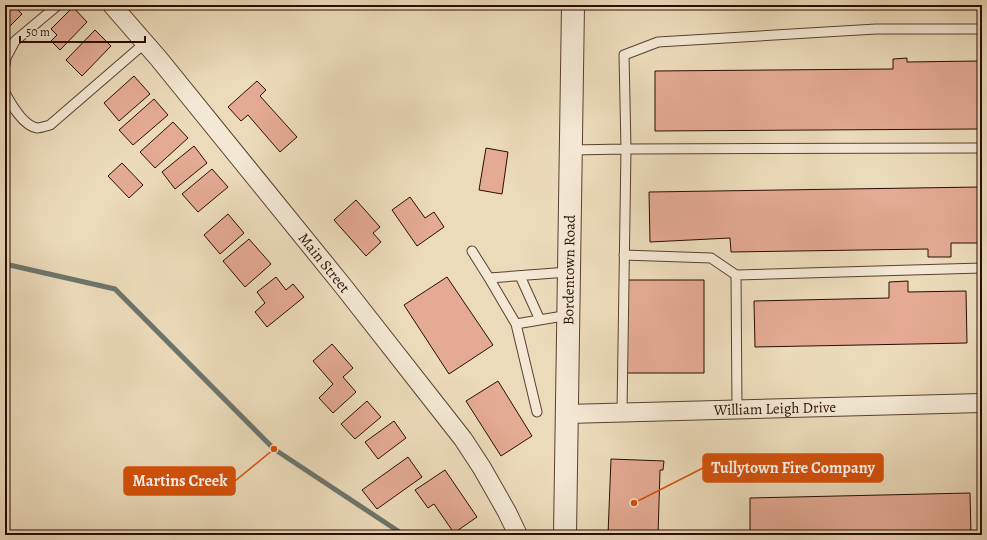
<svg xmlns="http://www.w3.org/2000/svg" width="987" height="540" font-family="Alegreya,serif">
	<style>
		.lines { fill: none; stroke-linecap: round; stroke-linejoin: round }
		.stream { stroke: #6d756c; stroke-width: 5 }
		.building { fill: #e4aa93; stroke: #2a0d03 }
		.service-casing { stroke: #5a4031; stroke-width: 11 }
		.minor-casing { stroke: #5a4031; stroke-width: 20 }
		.tertiary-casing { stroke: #5a4031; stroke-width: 24 }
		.service { stroke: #f3e8d3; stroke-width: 9 }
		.minor { stroke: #f3e8d3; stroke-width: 18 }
		.tertiary { stroke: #f3e8d3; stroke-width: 22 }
		.labels { text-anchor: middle; stroke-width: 3; stroke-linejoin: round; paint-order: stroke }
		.street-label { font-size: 15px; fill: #2a0d03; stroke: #f3e8d3 }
		.leader { fill: none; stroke: #d5510b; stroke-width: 1.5 }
		.callout-dot { fill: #d5510b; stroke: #f3e8d3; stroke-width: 1.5 }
		.callout { fill: #d5510b; stroke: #d5510b; stroke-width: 1.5 }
		.callout-label { font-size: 16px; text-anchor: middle; font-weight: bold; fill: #fff }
	</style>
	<rect width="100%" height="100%" fill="#ecdbbb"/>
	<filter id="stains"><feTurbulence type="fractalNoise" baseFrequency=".005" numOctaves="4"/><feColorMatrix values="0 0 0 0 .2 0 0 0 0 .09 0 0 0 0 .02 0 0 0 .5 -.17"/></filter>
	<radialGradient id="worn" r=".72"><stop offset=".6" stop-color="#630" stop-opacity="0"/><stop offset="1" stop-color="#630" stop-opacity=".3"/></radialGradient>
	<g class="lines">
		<!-- stream -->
		<path class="stream" d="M5 264 115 289 274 449 404 535"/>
	</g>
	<!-- building -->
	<path class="building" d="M5 5H13L22 14 5 31Z
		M73 7 87 22 60 50 51 41 57 35 51 29Z
		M95 30 111 46 82 76 66 60Z
		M907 58V62L979 61V129L655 131V71L893 69V59Z
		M134 76 150 94 119 121 104 103Z
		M257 81 266 90 260 96 297 137 280 152 248 115 241 121 228 107Z
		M154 99 168 115 133 145 119 130Z
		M173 122 188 138 155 168 140 152Z
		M194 146 207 163 175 189 162 172Z
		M486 148 508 152 502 194 479 190Z
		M122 163 143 185 129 198 108 176Z
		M212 169 228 187 198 212 182 194Z
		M980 187V243H951V257H928V249L731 252 730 238 650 242 649 192Z
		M410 197 425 218 434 212 444 227 417 246 392 210Z
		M356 200 380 227 373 233 381 242 366 256 334 220Z
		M228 214 244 233 220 254 204 235Z
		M249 239 271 264 245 287 223 261Z
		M276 277 286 290 293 284 304 297 267 327 255 312 265 303 257 292Z
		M447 277 493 345 449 374 404 305Z
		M627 280H704V373H627Z
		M908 281V292L966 291 967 343 755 347 754 301 889 298V282Z
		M332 344 353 368 343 377 356 392 333 413 319 398 333 384 313 361Z
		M498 381 532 436 501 456 466 401Z
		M367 401 381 417 355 439 341 424Z
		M394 421 406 438 378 459 365 442Z
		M408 457 422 477 377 509 362 490Z
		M611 459 664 461 663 470H660L658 535H608Z
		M445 470 477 517 454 533 434 504 428 508 415 490Z
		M970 493 971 535H750V498Z"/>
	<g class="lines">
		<defs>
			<path id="service" d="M5 65 6 58 15 41 58 5
				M5 93C11 104 23 126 37 128 41 128 46 126 50 125L145 43
				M571 150 626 149 624 55 658 42 876 29H982
				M472 251 489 278
				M624 255 711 258 736 275 982 268
				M736 275 737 408
				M520 276 540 320
				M516 324 569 315
				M537 412 516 324 489 278 568 272
				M622 412 626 149 982 148"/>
			<g id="minor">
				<path id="s1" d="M112 5 159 59 343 286 463 439 482 468 507 512 518 535"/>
				<path id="s2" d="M567 414 982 403"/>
			</g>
			<g id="tertiary">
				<path id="s3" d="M565 535 573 5"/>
			</g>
		</defs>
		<!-- service casing -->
		<use href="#service" class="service-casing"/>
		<!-- minor casing -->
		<use href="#minor" class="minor-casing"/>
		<!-- tertiary casing -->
		<use href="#tertiary" class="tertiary-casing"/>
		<!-- service -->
		<use href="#service" class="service"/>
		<!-- minor -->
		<use href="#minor" class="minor"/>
		<!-- tertiary -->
		<use href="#tertiary" class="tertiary"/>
	</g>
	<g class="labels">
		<!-- street labels -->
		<g class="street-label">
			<text dy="5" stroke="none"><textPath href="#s1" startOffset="334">Main Street</textPath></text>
			<text dy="5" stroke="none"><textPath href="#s3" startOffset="265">Bordentown Road</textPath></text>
			<text dy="5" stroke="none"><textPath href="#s2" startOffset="208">William Leigh Drive</textPath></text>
		</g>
	</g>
	<!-- callouts -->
	<path class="leader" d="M634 503L703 468M274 449L235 481"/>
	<g class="callout-dot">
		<circle cx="634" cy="503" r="4"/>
		<circle cx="274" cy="449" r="4"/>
	</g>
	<g class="callout">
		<rect x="703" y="454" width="180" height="28" rx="4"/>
		<rect x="124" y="467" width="111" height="28" rx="4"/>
	</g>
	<g class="callout-label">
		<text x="793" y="473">Tullytown Fire Company</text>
		<text x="180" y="486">Martins Creek</text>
	</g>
	<!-- margin -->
	<rect width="987" height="540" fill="none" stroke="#ecdbbb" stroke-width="20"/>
	<rect x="6" y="6" width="975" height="528" fill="none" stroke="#2a0d03" stroke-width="2"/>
	<rect x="10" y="10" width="967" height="520" fill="none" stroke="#2a0d03"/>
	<!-- scale -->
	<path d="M20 36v6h125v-6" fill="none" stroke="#2a0d03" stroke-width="2"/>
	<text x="26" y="36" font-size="12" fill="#2a0d03" stroke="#f3e8d3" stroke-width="3" paint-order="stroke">50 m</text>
	<rect width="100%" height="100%" filter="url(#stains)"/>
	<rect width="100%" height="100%" fill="url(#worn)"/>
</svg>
